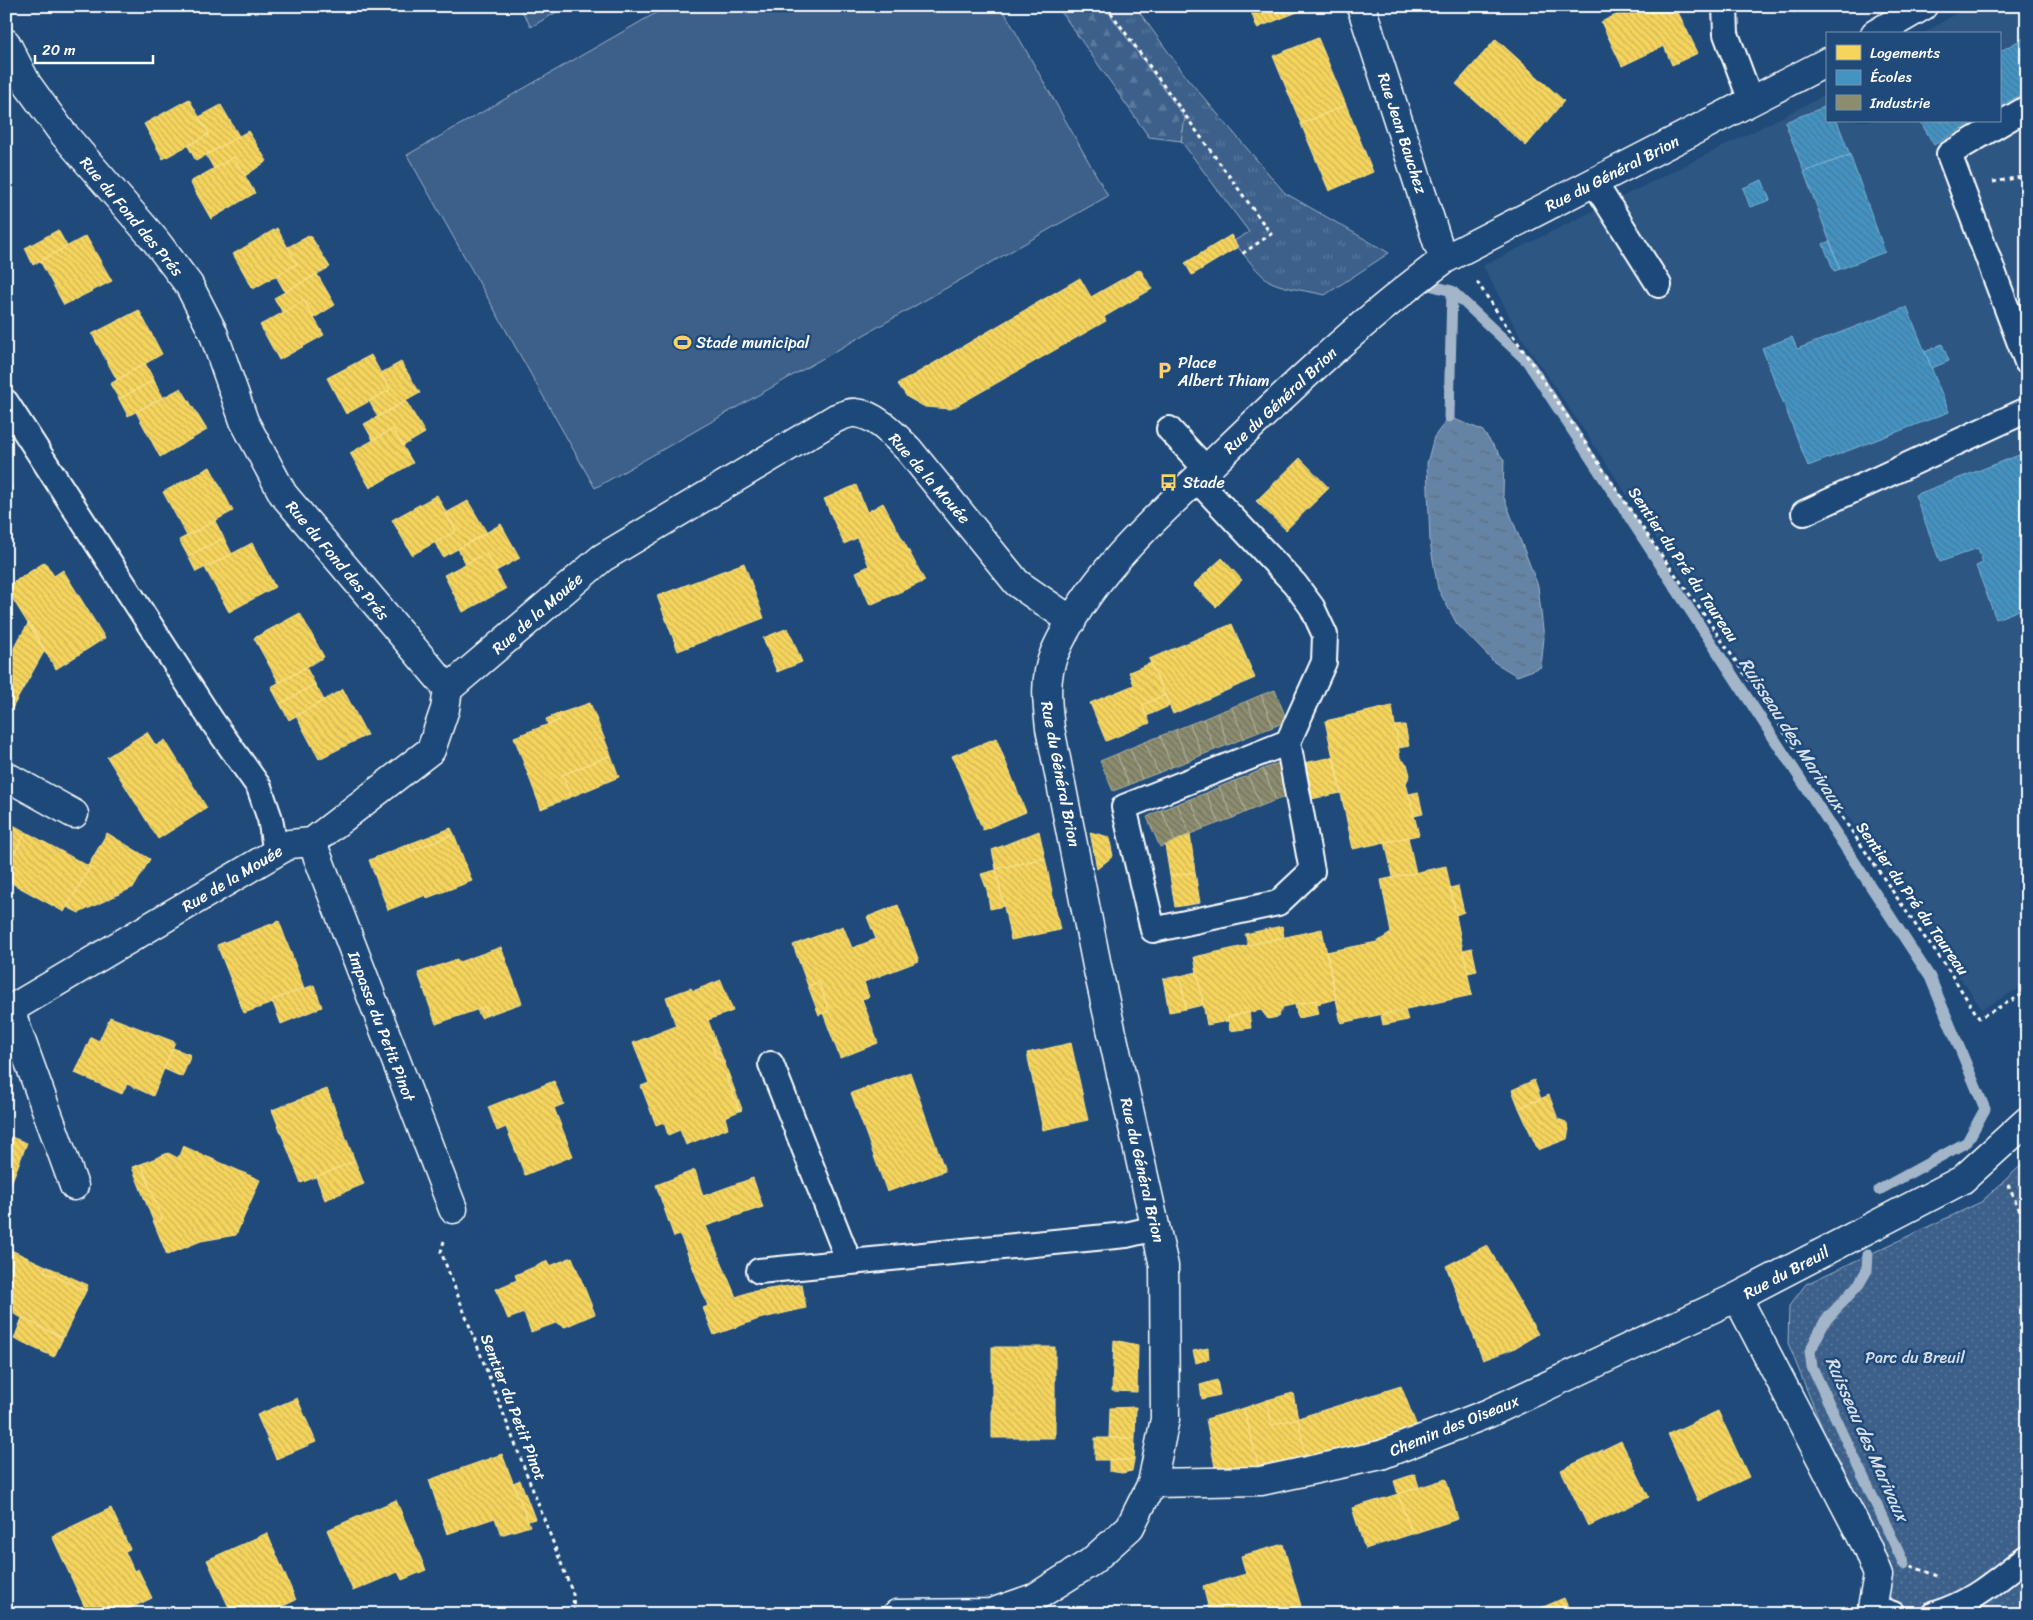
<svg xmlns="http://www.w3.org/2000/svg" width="2033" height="1620" font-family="Sriracha,sans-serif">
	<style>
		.built { fill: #2e5683 }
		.grass { fill: url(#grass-tufts); stroke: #9eb0c5 }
		.forest { fill: url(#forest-firs); stroke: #9eb0c5 }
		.park { fill: url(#park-dots); stroke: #9eb0c5 }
		.pitch { fill: #3c618b; stroke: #9eb0c5 }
		.water { fill: url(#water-ripples); stroke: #a3b5c8 }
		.homes { fill: url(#homes-back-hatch); stroke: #f9e28d }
		.schools { fill: url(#schools-back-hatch); stroke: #7bb3d5 }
		.industry { fill: url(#industry-back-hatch); stroke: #aeae9a }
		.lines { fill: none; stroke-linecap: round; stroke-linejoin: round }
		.stream { stroke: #a3b5c8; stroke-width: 11 }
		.service-casing { stroke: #fff; stroke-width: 28 }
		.minor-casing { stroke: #fff; stroke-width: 31 }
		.path { stroke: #fff; stroke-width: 3; stroke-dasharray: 4 4; stroke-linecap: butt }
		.service { stroke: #1f4a7a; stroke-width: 24 }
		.minor { stroke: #1f4a7a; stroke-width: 28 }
		.labels { text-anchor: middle; stroke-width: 5; stroke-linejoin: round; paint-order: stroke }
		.street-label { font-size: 16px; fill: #fff; stroke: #1f4a7a }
		.poi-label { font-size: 16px; fill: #fff; stroke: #1f4a7a; text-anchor: start }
		.park-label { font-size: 16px; fill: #d8dfe8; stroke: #1f4a7a }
		.water-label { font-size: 18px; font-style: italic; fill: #d8e0e8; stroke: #1f4a7a }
	</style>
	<defs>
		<pattern id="grass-tufts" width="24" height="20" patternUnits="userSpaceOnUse" patternTransform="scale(1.25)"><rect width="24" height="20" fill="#3c618b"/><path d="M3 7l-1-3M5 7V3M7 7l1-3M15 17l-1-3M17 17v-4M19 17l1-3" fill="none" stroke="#59799c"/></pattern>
		<pattern id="forest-firs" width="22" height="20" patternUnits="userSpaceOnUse" patternTransform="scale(1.25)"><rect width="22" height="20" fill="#3c618b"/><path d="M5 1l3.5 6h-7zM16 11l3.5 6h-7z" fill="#59799c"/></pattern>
		<pattern id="park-dots" width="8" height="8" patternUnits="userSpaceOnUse" patternTransform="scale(1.25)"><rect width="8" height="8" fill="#3c618b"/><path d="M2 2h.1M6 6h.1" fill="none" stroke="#59799c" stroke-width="1.8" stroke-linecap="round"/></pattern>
		<pattern id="water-ripples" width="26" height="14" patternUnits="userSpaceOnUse" patternTransform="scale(1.25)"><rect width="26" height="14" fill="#6583a4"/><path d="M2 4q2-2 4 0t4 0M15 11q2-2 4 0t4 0" fill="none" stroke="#5b6d81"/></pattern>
		<pattern id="homes-back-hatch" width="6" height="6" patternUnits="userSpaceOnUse" patternTransform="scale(1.25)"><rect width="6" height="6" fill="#f6d55c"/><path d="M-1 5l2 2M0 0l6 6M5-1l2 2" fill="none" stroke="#ccb358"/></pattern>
		<pattern id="schools-back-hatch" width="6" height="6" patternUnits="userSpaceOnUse" patternTransform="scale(1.25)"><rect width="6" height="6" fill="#4393c3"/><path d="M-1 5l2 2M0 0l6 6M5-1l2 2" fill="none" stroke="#467a99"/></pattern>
		<pattern id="industry-back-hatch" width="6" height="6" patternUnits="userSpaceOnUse" patternTransform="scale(1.25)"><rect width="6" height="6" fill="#8c8c6e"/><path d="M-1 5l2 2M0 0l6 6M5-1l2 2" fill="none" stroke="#727260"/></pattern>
	</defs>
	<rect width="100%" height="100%" fill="#1f4a7a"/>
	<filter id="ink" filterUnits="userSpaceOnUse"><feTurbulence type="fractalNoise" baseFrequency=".02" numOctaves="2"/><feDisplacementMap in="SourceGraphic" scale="10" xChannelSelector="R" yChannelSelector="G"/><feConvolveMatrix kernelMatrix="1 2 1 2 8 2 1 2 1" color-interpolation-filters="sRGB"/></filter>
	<g filter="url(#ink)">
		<!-- built -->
		<path class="built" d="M1968 6H2027V984L1982 1009 1693 593 1518 332 1483 266 1810 103 1827 93V121H1999V34H1923Z"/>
		<!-- grass -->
		<path class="grass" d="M1104 6H1135L1187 78 1285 193 1389 253 1325 295C1309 291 1286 289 1271 282 1261 277 1240 251 1234 241L1249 232 1181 141 1185 118Z"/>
		<!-- forest -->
		<path class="forest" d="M1057 6H1104L1185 118 1181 141 1149 137Z"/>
		<!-- park -->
		<path class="park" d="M2027 1160V1614H1897L1788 1343 1789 1306 1806 1284 1981 1202Z"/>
		<!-- pitch -->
		<path class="pitch" d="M519 6H567L531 27Z
			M668 6H1001L1108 196 595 488 407 155Z"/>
		<!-- water -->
		<path class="water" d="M1449 417 1482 430 1504 460 1503 495 1538 586 1544 638 1541 667 1517 676 1494 662 1457 624 1438 589 1430 542 1427 463 1434 437Z"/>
		<!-- homes -->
		<path class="homes" d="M1249 6H1304L1305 9 1257 28Z
			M1635 6H1675L1698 53 1672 65 1664 46 1622 66 1601 22Z
			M1790 6H1806L1794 13Z
			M1318 38 1346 105 1301 124 1273 56Z
			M1496 39 1564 101 1526 146 1456 84Z
			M189 99 209 134 163 159 144 124Z
			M221 105 239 136 196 161 188 146 209 134 199 117Z
			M1346 105 1373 172 1329 191 1301 124Z
			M248 131 267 161 245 176 234 157 214 169 206 155Z
			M234 157 255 193 211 219 190 182Z
			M277 228 297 264 253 289 233 254Z
			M58 230 67 246 33 265 25 248Z
			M310 235 330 267 285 292 276 276 297 264 288 247Z
			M1231 235 1238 247 1192 275 1185 263Z
			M86 236 112 281 64 305 40 261Z
			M1140 269 1152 289 1104 317 1106 321 951 409 925 407 907 397 898 384 1080 278 1091 297Z
			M317 274 335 305 314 318 304 301 283 313 274 298Z
			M304 301 324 335 279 360 260 325Z
			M139 310 162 354 117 380 92 334Z
			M371 355 390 390 346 414 327 378Z
			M401 362 420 393 378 417 369 401 390 390 381 373Z
			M145 363 154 380 119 399 110 384Z
			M154 380 163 397 128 416 119 399Z
			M181 388 207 430 160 457 136 412Z
			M406 401 425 433 403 446 393 429 373 440 364 424Z
			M393 429 413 463 370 488 350 453Z
			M1300 458 1329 488 1286 530 1256 501Z
			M210 467 233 511 187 536 163 492Z
			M6 478 12 488 6 492Z
			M856 485 867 512 883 503 925 581 870 605 856 572 869 566 857 538 844 544 824 499Z
			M437 495 456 531 412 555 392 520Z
			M468 501 487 533 443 557 435 543 456 531 446 513Z
			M215 521 224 538 188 556 179 540Z
			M501 524 520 558 496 571 486 553 466 564 458 549Z
			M224 538 232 554 196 572 188 556Z
			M252 543 275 587 229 612 205 568Z
			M486 553 506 589 463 612 444 575Z
			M1222 558 1242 580 1216 607 1193 585Z
			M45 562 54 576 63 570 105 638 56 669 6 588V587Z
			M744 563 764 618 678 651 657 596Z
			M300 613 324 657 279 683 254 638Z
			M29 622 45 650 24 687 6 677V661Z
			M1232 624 1255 678 1173 714 1149 659Z
			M788 628 802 662 777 672 763 638Z
			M1151 663 1165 695 1142 705 1150 723 1106 741 1090 703 1134 685 1129 672Z
			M306 667 315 684 280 704 271 687Z
			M6 677 24 687 6 719Z
			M315 684 324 700 289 720 280 704Z
			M343 689 367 735 319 759 296 716Z
			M1165 695 1169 706 1147 716 1142 705Z
			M590 703 611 755 562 775 571 797 541 809 514 737 560 720 558 714Z
			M1392 706 1400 758 1407 764 1410 775 1406 783 1419 835 1353 849 1325 721Z
			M558 714 560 720 548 725 546 719Z
			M1405 725 1409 746 1399 748 1395 726Z
			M147 732 156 746 165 740 207 808 158 839 107 757Z
			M996 738 1026 812 983 830 952 756Z
			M611 755 619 777 571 797 562 775Z
			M1334 757 1341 793 1306 800 1298 764Z
			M1418 792 1423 814 1414 816 1409 794Z
			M6 821 26 832 6 868Z
			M451 828 454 834 411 851 409 844Z
			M1039 831 1045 858 996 869 992 850Z
			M26 832 90 867 64 912 6 880V868Z
			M1090 832 1109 837 1113 856 1097 869Z
			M107 833 150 859 134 887 79 913 67 907 90 867 88 866Z
			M454 834 472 881 427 898 426 895 388 910 369 860 409 844 411 851Z
			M1190 834 1195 872 1170 876 1165 845Z
			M1408 837 1416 873 1393 877 1385 842Z
			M1045 858 1060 930 1011 940 996 869Z
			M1446 866 1472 995 1341 1023 1326 952 1377 942 1391 933 1381 880Z
			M996 870 1004 906 990 909 987 890 981 874Z
			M1195 872 1200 903 1175 907 1170 876Z
			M1458 886 1464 912 1456 915 1450 888Z
			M898 905 919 961 864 982 869 997 862 999 878 1043 840 1058 823 1013 829 1011 819 982 808 986 793 945 843 926 852 948 876 939 867 917Z
			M279 921 304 988 272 1000 273 1003 244 1013 217 945Z
			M1282 926 1284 937 1248 945 1245 934Z
			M1322 929 1336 999 1317 1004 1316 1000 1283 1007 1278 1017 1268 1019 1261 1010 1228 1017V1021L1207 1025 1194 957Z
			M501 947 522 1003 488 1015 485 1007 436 1024 418 973 457 959 459 962Z
			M1472 948 1477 971 1468 973 1463 950Z
			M1197 972 1203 1005 1186 1009 1180 976Z
			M1180 976 1186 1009 1169 1012 1163 979Z
			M721 980 733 1011 708 1020 717 1044 712 1046 716 1057 724 1061 729 1075 726 1076 739 1110H742L725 1117 728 1128 686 1145 680 1130 668 1135 664 1122 656 1125 641 1086 649 1083 633 1043 676 1026 666 997 691 988 693 991Z
			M819 982 829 1011 819 1015 808 986Z
			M314 985 322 1007 281 1024 272 1000Z
			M1316 1000 1319 1014 1298 1018 1295 1005Z
			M485 1007 488 1015 481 1018 477 1010Z
			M1405 1010 1408 1020 1383 1025 1381 1015Z
			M1249 1012 1251 1028 1230 1031 1228 1017Z
			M110 1017 175 1042 153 1096 127 1084 122 1094 75 1073 91 1037 99 1041Z
			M1071 1043 1088 1120 1043 1130 1027 1053Z
			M717 1044 724 1061 716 1057 712 1046Z
			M173 1048 191 1055 182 1077 164 1069Z
			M910 1072 945 1171 887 1192 851 1093Z
			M729 1075 742 1109 739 1110 726 1076Z
			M1534 1080 1541 1099 1519 1108 1512 1090Z
			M554 1081 564 1104 554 1108 573 1156 525 1175 506 1127 497 1131 488 1107Z
			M327 1089 355 1161 301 1183 272 1110Z
			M1549 1095 1558 1119 1566 1122 1569 1129 1567 1139 1538 1150 1519 1108Z
			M6 1135 27 1143 8 1191 6 1190Z
			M183 1146 260 1180 236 1235 201 1241 167 1255 154 1223 162 1219 141 1164 168 1153 178 1158Z
			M355 1161 364 1184 325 1200 316 1177Z
			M141 1164 162 1219 154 1223 132 1167Z
			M695 1170 703 1196 753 1178 763 1207 706 1226 736 1297 749 1292 802 1284 806 1308 759 1319 714 1335 703 1308 708 1306 680 1235 674 1237 656 1185Z
			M1487 1245 1538 1334 1513 1349 1483 1360 1446 1266Z
			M9 1249 46 1266 44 1271 86 1291 63 1338 6 1310V1255Z
			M572 1257 595 1314 565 1327 556 1323 531 1332 524 1313 508 1319 496 1289 517 1280 515 1275 548 1261 550 1266Z
			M46 1266 88 1285 86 1291 44 1271Z
			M22 1318 63 1338 54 1357 14 1339Z
			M1114 1340 1138 1345 1137 1392 1112 1391Z
			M992 1347H1055V1438H992Z
			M1208 1348 1209 1359 1196 1363 1193 1351Z
			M1217 1380 1220 1395 1202 1399 1200 1385Z
			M1401 1386 1418 1429 1347 1453 1306 1460 1298 1418Z
			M1293 1393 1298 1418 1272 1425 1267 1400Z
			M297 1398 316 1442 276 1459 257 1415Z
			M1267 1400 1272 1425 1298 1418 1306 1460 1259 1469 1244 1408Z
			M1136 1407 1135 1438H1109L1110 1408Z
			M1244 1408 1259 1469 1217 1478 1206 1419Z
			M1718 1411 1749 1477 1698 1501 1668 1434Z
			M1095 1438H1135L1134 1460H1095Z
			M1621 1441 1649 1497 1588 1526 1561 1470Z
			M502 1454 530 1526 501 1535 495 1518 447 1534 429 1480Z
			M1109 1460H1134L1132 1471 1122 1473 1109 1471Z
			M1415 1474 1419 1487 1398 1494 1394 1481Z
			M1446 1479 1458 1519 1412 1534 1398 1494Z
			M520 1480 535 1519 528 1521 513 1483Z
			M1398 1494 1412 1534 1365 1549 1352 1508Z
			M396 1500 426 1570 402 1580 398 1572 353 1591 327 1530Z
			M111 1508 130 1549 125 1551 134 1571 138 1569 152 1598 118 1614H88L52 1536Z
			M267 1533 296 1600 266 1614H232L207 1560Z
			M1283 1544 1301 1606 1273 1614H1210L1203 1586 1246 1574 1241 1556Z
			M1564 1598 1571 1614H1527Z"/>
		<!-- schools -->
		<path class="schools" d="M2027 36V91L1999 107V52Z
			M1827 106V121H1837L1850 155 1804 172 1785 122Z
			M1920 121H1975L1934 145Z
			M1850 155 1885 252 1840 269 1804 172Z
			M1762 180 1770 200 1750 207 1743 188Z
			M1830 241 1840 269 1834 271 1823 244Z
			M1907 307 1949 412 1808 466 1762 348 1792 337 1797 349Z
			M1942 344 1949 361 1932 368 1925 352Z
			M2027 452V607L1996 619 1976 566 1983 563 1978 548 1940 562 1915 495Z"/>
		<!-- industry -->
		<path class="industry" d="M1275 690 1287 721 1273 727 1261 695Z
			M1261 695 1273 727 1259 732 1247 701Z
			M1247 701 1259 732 1244 738 1232 707Z
			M1232 707 1244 738 1228 745 1217 713Z
			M1217 713 1228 745 1215 750 1203 719Z
			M1203 719 1215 750 1202 755 1190 724Z
			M1190 724 1202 755 1188 761 1175 730Z
			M1175 730 1188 761 1172 767 1160 736Z
			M1160 736 1172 767 1158 773 1145 742Z
			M1145 742 1158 773 1142 779 1130 748Z
			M1130 748 1142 779 1129 785 1117 754Z
			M1117 754 1129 785 1113 791 1100 761Z
			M1284 761 1290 795 1276 800 1263 769Z
			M1263 769 1276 800 1261 806 1248 776Z
			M1248 776 1261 806 1246 812 1234 781Z
			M1234 781 1246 812 1233 818 1219 787Z
			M1219 787 1233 818 1219 823 1206 793Z
			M1206 793 1219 823 1203 829 1190 799Z
			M1190 799 1203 829 1190 834 1177 804Z
			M1177 804 1190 834 1175 841 1161 810Z
			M1161 810 1175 841 1160 847 1147 817Z"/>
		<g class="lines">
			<!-- stream -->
			<path class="stream" d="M1429 285 1452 291 1449 417
				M1452 291 1527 361 1930 977 1985 1109 1967 1142 1879 1190
				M1868 1254 1867 1270 1859 1284 1825 1321 1810 1351 1812 1367 1904 1564"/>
			<defs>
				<path id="service" d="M1725 6 1726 34 1751 101
					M2027 108 1949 154 2027 362
					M1594 182 1659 285
					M6 402 212 721 259 787 270 819 276 852
					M1169 429 1206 469
					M1196 479 1295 584 1312 607 1325 635 1324 662 1288 742 1312 871 1278 903 1153 930 1124 807 1288 742
					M1804 513 2027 410
					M771 1064 849 1262
					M759 1271 1126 1235 1156 1228
					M1873 1607 1893 1614
					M1935 1614C1974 1602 1995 1581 2027 1557"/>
				<path id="minor" d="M1361 6 1438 244 1445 259
					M1875 34 1923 6
					M6 43 27 84 61 131 155 240 189 285 213 332 244 421 283 494 448 689
					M6 776 74 814
					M312 842 453 1209
					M10 1010 74 1186
					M6 1012 290 844 312 842 431 750 445 709 448 689 602 558 836 418C842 416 850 412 855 413 876 414 896 437 909 450L1017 583 1072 621
					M1737 1297 1867 1547 1878 1575 1871 1614
					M1152 1483 1261 1481 1381 1455 1489 1413 1737 1297 1962 1180 2027 1121
					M897 1614 991 1613 1034 1598 1091 1562 1130 1527 1152 1483 1165 1419 1164 1266 1097 966 1050 728C1047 703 1044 679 1054 654 1086 580 1153 520 1210 466 1285 393 1361 321 1445 259L1827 62"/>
			</defs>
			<!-- service casing -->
			<use href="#service" class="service-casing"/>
			<!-- minor casing -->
			<use href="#minor" class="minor-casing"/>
			<!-- path -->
			<path class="path" d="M1106 6 1271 234 1242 254
				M1993 182 2027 176
				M1477 282 1652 542 1705 616 1919 930 1944 963 1979 1018 2027 992
				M2008 1185 2027 1226
				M444 1241 441 1252 573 1594 574 1614
				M1911 1566 1940 1577"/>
			<!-- service -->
			<use href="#service" class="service"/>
			<!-- minor -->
			<use href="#minor" class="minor"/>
		</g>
	</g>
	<!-- icons -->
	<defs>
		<symbol id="stadium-bare" viewBox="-9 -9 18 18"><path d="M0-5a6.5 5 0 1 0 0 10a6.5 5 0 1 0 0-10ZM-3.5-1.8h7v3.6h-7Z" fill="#ffd166" stroke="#1f4a7a" stroke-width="2.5" paint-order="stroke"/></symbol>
		<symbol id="parking-bare" viewBox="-9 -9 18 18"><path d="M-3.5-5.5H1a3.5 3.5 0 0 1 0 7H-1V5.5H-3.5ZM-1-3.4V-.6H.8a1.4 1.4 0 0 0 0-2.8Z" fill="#ffd166" stroke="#1f4a7a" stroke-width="2.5" paint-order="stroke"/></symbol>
		<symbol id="bus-bare" viewBox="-9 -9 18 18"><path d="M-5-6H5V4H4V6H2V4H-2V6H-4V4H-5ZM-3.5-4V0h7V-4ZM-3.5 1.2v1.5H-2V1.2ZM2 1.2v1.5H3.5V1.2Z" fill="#ffd166" stroke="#1f4a7a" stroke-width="2.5" paint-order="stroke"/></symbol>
	</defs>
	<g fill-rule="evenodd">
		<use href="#stadium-bare" x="670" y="330" width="25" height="25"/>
		<use href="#parking-bare" x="1152" y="358" width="25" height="25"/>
		<use href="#bus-bare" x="1156" y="470" width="25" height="25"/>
	</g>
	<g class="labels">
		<!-- street labels -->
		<g class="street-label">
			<text transform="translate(1403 133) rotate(72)" y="6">Rue Jean Bauchez</text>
			<text transform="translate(1612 173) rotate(-27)" y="6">Rue du Général Brion</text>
			<text transform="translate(132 216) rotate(50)" y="6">Rue du Fond des Prés</text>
			<text transform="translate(1280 400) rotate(-43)" y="6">Rue du Général Brion</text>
			<text transform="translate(930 478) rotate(49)" y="6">Rue de la Mouée</text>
			<text transform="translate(338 560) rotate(50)" y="6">Rue du Fond des Prés</text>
			<text transform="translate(1684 564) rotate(56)" y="6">Sentier du Pré du Taureau</text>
			<text transform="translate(537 613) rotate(-41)" y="6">Rue de la Mouée</text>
			<text transform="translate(1061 774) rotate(79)" y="6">Rue du Général Brion</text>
			<text transform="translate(232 878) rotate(-31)" y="6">Rue de la Mouée</text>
			<text transform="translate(1913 898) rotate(55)" y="6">Sentier du Pré du Taureau</text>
			<text transform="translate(382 1026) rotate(69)" y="6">Impasse du Petit Pinot</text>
			<text transform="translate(1143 1170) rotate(77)" y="6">Rue du Général Brion</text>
			<text transform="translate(1786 1272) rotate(-28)" y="6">Rue du Breuil</text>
			<text transform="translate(514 1407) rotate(69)" y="6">Sentier du Petit Pinot</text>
			<text transform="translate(1454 1425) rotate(-22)" y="6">Chemin des Oiseaux</text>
		</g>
		<!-- poi labels -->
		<g class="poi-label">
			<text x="696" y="348">Stade municipal</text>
			<text x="1178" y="368">Place<tspan x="1178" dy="18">Albert Thiam</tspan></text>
			<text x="1183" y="488">Stade</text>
		</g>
		<!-- park labels -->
		<g class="park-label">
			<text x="1915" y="1363">Parc du Breuil</text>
		</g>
		<!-- water labels -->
		<g class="water-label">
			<text transform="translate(1792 734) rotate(57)" y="6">Ruisseau des Marivaux</text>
			<text transform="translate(1867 1439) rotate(66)" y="6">Ruisseau des Marivaux</text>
		</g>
	</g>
	<!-- margin -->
	<rect width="2033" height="1620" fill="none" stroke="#1f4a7a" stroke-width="25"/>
	<rect x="12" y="12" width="2008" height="1595" fill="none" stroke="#fff" stroke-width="2" filter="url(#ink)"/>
	<!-- legend -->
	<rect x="1826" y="32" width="175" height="90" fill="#1f4a7a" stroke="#7992af"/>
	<rect x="1836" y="45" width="25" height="15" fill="#f6d55c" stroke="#7992af"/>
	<text x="1870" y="58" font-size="15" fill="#ffffff">Logements</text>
	<rect x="1836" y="70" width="25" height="15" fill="#4393c3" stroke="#7992af"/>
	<text x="1870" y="82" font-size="15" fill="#ffffff">Écoles</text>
	<rect x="1836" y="95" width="25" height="15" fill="#8c8c6e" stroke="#7992af"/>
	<text x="1870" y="108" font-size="15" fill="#ffffff">Industrie</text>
	<!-- scale -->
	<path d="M35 55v8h118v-8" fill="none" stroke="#ffffff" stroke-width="2.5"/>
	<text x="42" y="55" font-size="15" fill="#ffffff" stroke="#1f4a7a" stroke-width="4" paint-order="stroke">20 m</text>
</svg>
